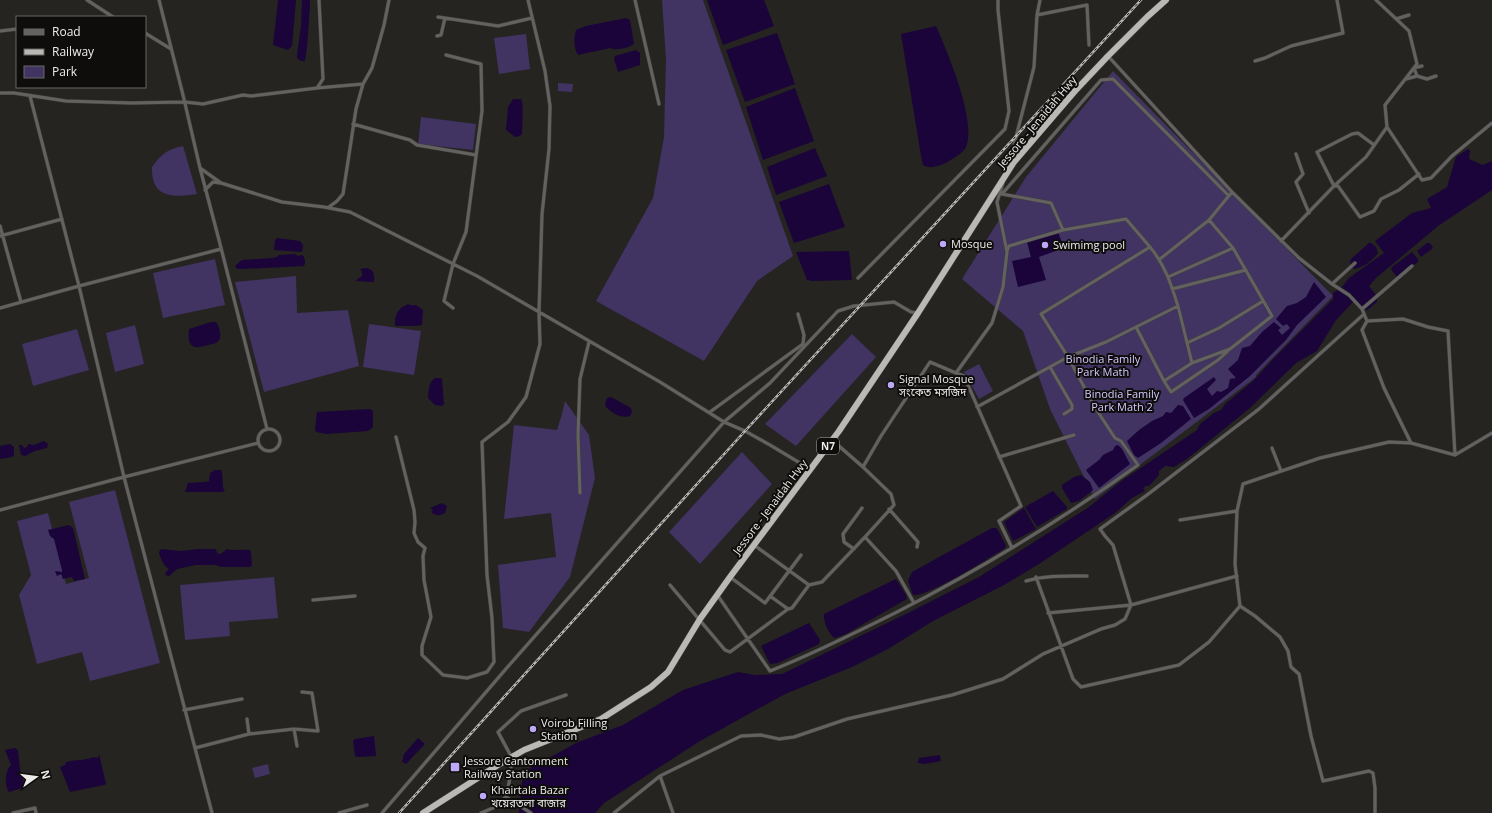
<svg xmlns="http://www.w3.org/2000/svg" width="1492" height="813" font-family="'Open Sans','Noto Sans Bengali',sans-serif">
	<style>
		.green { fill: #413362 }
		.water { fill: #1a0439 }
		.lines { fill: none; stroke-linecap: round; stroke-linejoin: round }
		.street-casing { stroke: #41403d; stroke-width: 4 }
		.highway-casing { stroke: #41403d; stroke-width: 7 }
		.street { stroke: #636261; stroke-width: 3 }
		.highway { stroke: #bbb9b6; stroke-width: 6 }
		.rail-casing { stroke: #b9b8b5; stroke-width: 2.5 }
		.rail { stroke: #0e0d0c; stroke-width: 1; stroke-dasharray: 3; stroke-linecap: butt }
		.poi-dot { fill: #bda9f5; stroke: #0e0d0c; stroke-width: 1.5 }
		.labels { text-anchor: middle; stroke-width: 4; stroke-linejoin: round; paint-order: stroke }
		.shield { fill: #0e0d0c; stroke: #aaa9a7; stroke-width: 1 }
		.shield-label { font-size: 10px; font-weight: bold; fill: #edecea }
		.street-label { font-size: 11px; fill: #edecea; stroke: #0e0d0c }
		.poi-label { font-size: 11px; fill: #edecea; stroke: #0e0d0c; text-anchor: start }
		.park-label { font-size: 11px; fill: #d6c9ff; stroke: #0e0d0c }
	</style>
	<rect width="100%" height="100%" fill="#252421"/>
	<!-- green -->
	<path class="green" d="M662 0H703L793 256 757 281 704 361 596 301 653 198 664 137 666 59Z
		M526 34 530 69 499 74 494 38Z
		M1113 71 1333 296 1256 375V377L1095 499 1050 409 1023 331 962 279 1026 177Z
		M558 83 573 84 572 92 558 91Z
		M421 117 476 124 473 150 418 144Z
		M183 146 197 194C172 198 151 198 152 167 161 154 168 149 183 146Z
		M215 259 225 305 163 318 153 273Z
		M296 276 297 313 348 310 359 366 264 392 235 282Z
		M369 324 421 331 414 375 363 367Z
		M135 325 144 364 115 372 106 333Z
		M77 329 89 370 33 386 22 344Z
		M852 334 876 357 796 446 765 424Z
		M979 364 993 391 979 399 964 372Z
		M565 401 589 435 595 478 570 577 529 632 503 628 498 565 556 557 551 513 504 519 514 425 557 430 562 414Z
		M742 452 772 484 700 564 669 532Z
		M115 490 160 663 90 681 82 652 37 664 19 595 31 575 17 521 48 513 66 584 89 578 69 502Z
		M274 577 278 618 229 622 230 636 185 640 180 585Z
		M268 764 270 774 255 778 252 768Z"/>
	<!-- water -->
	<path class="water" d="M278 0H296L292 46 288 50 273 45Z
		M302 0H310V5L307 47 305 61H301L297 58V54L301 26Z
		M707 0H764L774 26 723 45Z
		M626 18 630 20 634 44C628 48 616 51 610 48L578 55C573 47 574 38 576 30L586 26Z
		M936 26C947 51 977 121 966 147 963 153 955 157 949 161 945 164 934 168 929 167 927 167 925 166 923 165L921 156 901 34Z
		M777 33 795 84 745 102 726 50Z
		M636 50 640 53V65L618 72 614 59 615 56Z
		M795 88 814 141 763 160 746 107Z
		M513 99H521C524 103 522 127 522 134L520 136 515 137 506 130 508 107Z
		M815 148 827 176 776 195 767 167Z
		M1468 149 1470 151 1469 159 1483 165 1492 161V190L1438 226 1376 278 1369 286 1376 295 1377 302 1367 310 1363 309 1355 300 1336 320 1317 351 1296 363 1250 408 1187 459 1174 467 1165 466 1159 471V475L1149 486H1146L1143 488 1145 491 1132 498 1115 513 1039 564 1004 585 933 621 888 649 852 667 785 694 700 741 604 803 595 813H519L522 782 529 769 576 743 623 725 683 690 738 672 755 675 782 674 910 612 979 577 1089 507 1120 482 1197 430 1200 424 1214 413 1221 410 1225 404 1253 381 1274 358 1333 299V293L1342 287 1349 278 1384 253 1375 241 1412 213 1431 208 1427 199 1447 187 1456 157Z
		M829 184 845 227 794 243 779 202Z
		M1058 232 1064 248 1039 257 1046 280 1018 287 1012 261 1031 257 1027 242Z
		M277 238 300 241 303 245 302 252 274 250 275 240Z
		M1369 243H1371L1376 247 1378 253C1373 260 1363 268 1354 269L1350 263 1351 259Z
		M1427 243H1430L1433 248 1421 257 1417 251Z
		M849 251 852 280 812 281 807 280 796 252Z
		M1412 252 1418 259V262L1412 266 1403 276 1397 277 1391 269 1392 267Z
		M295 254 298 256 302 255C305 257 306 263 304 266L243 269H237L235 266 242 260 272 258 277 257 279 255Z
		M366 268C373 269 375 274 374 282L355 281 362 276V272L360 269Z
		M1314 282 1326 297 1297 325 1286 340 1250 376 1209 409 1194 418 1183 400 1184 398 1214 377 1216 380 1207 389 1212 396 1217 391 1221 392 1228 388 1230 379 1236 378 1228 369 1238 360 1242 348 1250 346 1262 332 1274 322 1281 328 1278 330 1282 335 1290 328 1287 324 1283 326 1276 319 1287 306 1297 303 1306 297Z
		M408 304 410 305H416L423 310 422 325 414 326H395C395 314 397 309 408 304Z
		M211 322H216C219 326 222 336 219 340 217 344 212 344 208 345 193 350 187 347 189 329Z
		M435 378H441L442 379 444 404 442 406 435 405 428 398C429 390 428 383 435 378Z
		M611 397 631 408 632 412 630 416C621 419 612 413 606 407L605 404 607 398Z
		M1178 405 1183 406 1191 419 1161 443 1138 458 1134 455 1127 441 1139 430 1152 421 1163 416 1166 412 1171 413Z
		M370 409 373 411V427L368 431 326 434 316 432 315 430 317 412Z
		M44 441 48 444 47 448 35 451 25 456 21 455 19 445H22L24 448 27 447 28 444 34 445Z
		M10 444 14 447V455L12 457 0 459V446Z
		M1118 445 1122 449 1130 464 1099 488 1086 470 1099 460 1103 455 1113 450 1115 446Z
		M215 470H221L222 471 223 488 225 491 222 492H185L188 483 205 482 209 481 210 473Z
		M1081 475 1090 482 1093 490 1079 501 1071 503 1062 488V485L1074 477Z
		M1053 491 1067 507V509L1037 527 1025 507Z
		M442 503 447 506 445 513C440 516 435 516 431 512L433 510 430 508Z
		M1024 508 1036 529 1013 541 1004 522Z
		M69 525 73 528 85 579 74 581 72 577 63 579 61 574 57 576 55 571 62 572V570L54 539 50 536 48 530Z
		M992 528H996L998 530 1006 546 1005 548C991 557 926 598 913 595L908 581 912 572Z
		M161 549 181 551 198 549H216L217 553 220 554 225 551 226 549C234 551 241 549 250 550L251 553 252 565 250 567H221L216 565H196L177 569 169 576 165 575 166 572 169 569C164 566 160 558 159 552Z
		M896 579 906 595 907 599 905 600 846 634 835 638C829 635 823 621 824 614Z
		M809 623 820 640 819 644 778 663 770 664 761 646Z
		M374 736 376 756 358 757 355 756 353 741 355 739Z
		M418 738 425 744 406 764 402 762 404 754Z
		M15 748 18 750 20 769 25 787 9 792C4 786 5 770 11 765L5 750Z
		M99 754 106 784 104 785 70 792 60 767 65 765 66 762C74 760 89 760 93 757L98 758Z
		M940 755 941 761 925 764 918 763 919 758Z"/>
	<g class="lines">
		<defs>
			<path id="street" d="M87 0 113 17
				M159 0 183 95 200 168 219 240 267 429
				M319 0 323 79 317 88 363 84
				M635 0 659 104
				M1376 0 1409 31 1417 64 1385 105 1387 127
				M1037 15 1087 5 1089 45
				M438 17 498 26 532 18
				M1396 19 1409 15
				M0 31 17 29
				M145 33 171 49
				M437 36 441 35 445 18
				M446 55 481 64 482 111 466 232 453 264 444 301 453 308
				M1255 61 1265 58 1291 46 1343 33 1337 0
				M1417 76 1427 79 1436 76
				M1406 79 1417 76 1414 68 1422 66
				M0 93H14L66 101 131 103 185 102 203 104 243 95 251 96 317 88
				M30 96 79 286 221 249
				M353 124 410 140 417 145 476 155
				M1374 145 1358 133 1352 134 1317 152 1334 186H1338L1360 217 1374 211 1381 199 1399 190 1419 174
				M1296 154 1303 174 1296 182 1309 213
				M200 168 221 183 282 202 324 207 350 212 477 276 660 382 724 422 745 431 770 445 810 469
				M1008 168 1034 67 1037 15 1040 0
				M205 190 213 182 220 183
				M1002 194 1101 80 1113 79 1229 196
				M1002 194 1051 203 1063 230 1126 219 1150 247
				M329 207 337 201 343 194 356 109 363 84 372 68 384 25 389 0
				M0 226 21 302
				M0 236 62 219
				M1281 241 1334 186 1366 157 1387 127 1422 180 1431 178 1452 156 1492 123
				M1007 251 1009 246 1063 230
				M1160 259 1209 220
				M1168 277 1233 248
				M858 278 1005 129 1009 111 998 10V0
				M1332 284 1355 263
				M1172 289 1246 270
				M1178 306C1171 284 1165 265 1150 247L1041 314 1068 357 1106 342 1178 306 1192 363 1230 349 1272 316 1233 248 1209 220 1232 192
				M0 308 79 286 124 477 258 443
				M1362 309 1412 266
				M1367 321 1403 319 1428 327 1448 331 1455 455
				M1136 327 1164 381 1192 363
				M1187 343 1219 328 1263 301
				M1050 367 1072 405V409L1064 414
				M956 373 964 376 1021 506 999 521 1012 548
				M1164 381 1171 392 1218 360 1228 351
				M710 412 803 344 804 335 798 314
				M258 440a11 11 0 1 1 22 0a11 11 0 1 1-22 0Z
				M396 437 414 510 415 522 414 533 418 542 425 548 423 556 424 580 431 617 422 646V655L443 675 467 678 487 672 494 662 492 618 487 575 482 442 508 422 526 397 540 344 539 312 542 214 549 149 550 106 545 71 528 0
				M1411 443 1455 455 1492 433
				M1272 448 1281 471
				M999 457 1074 435
				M863 467 881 436 930 362 956 373 992 323 1003 287 1007 252 997 202 1003 183
				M580 493 578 435 580 379 589 342
				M889 509 918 542 917 547
				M0 510 124 477 212 813
				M1180 520 1237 511
				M865 537 896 571 914 603
				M754 545 809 585
				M854 549 844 542 843 534 862 508
				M730 577 765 603 801 555
				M1036 577 1073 679 1081 687 1179 665 1209 642 1240 606 1235 564 1237 511 1243 484 1320 458 1389 442 1411 443 1384 388 1362 330 1367 321 1362 309 1349 295 1332 284 1299 258 1232 192 1108 56
				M1026 581C1046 575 1067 576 1087 576
				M670 585 725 650 730 652 788 609 792 608 809 585 822 582 865 537 894 505 891 494 863 467 832 440
				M718 596 770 671C813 654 855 633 897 612 981 569 1061 520 1138 465L1121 441 1115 438 1096 409 1068 357 977 407
				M770 596 788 609
				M313 600 355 596
				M1240 606 1255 616 1280 637 1288 651 1291 667 1299 674 1311 736 1323 781 1369 771 1373 773 1375 788V813
				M1048 613 1131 605 1113 545 1105 536 1100 529 1147 495 1259 409 1364 314
				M184 710 242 699
				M247 719 249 734 294 729 318 731 312 693 302 692
				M294 729 297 746
				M195 748 249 734
				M660 776 673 813
				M506 797 531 813
				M13 813 35 808 36 813
				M339 813 367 805
				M382 813 505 670 724 422 770 383 838 311 854 306 894 302 911 312 918 313
				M481 813 493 808 506 797 509 783 512 758 498 732 521 711 566 695
				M614 813 660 776 741 736 761 735 779 739 794 737 847 719 952 695 1003 679 1043 654 1101 629 1115 625 1125 619 1131 605 1237 576"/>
			<path id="highway" d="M423 813 498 765 524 750 601 719 651 687 668 672 700 619 730 577 839 431 918 313 1014 162 1075 91 1108 56 1147 17 1166 0"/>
		</defs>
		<!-- street casing -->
		<use href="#street" class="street-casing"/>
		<!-- highway casing -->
		<use href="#highway" class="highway-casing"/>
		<!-- street -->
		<use href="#street" class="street"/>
		<!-- highway -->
		<use href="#highway" class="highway"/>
		<defs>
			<path id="rail" d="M399 813 745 431 1141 0"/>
		</defs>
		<!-- rail casing -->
		<use href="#rail" class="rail-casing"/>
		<!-- rail -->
		<use href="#rail" class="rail"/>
	</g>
	<!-- markers -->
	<g class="poi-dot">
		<circle cx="943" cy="244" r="4"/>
		<circle cx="1045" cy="245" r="4"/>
		<circle cx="891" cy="385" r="4"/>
		<circle cx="533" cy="729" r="4"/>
		<rect x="450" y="762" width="10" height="10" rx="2"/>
		<circle cx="483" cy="796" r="4"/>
	</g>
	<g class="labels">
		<!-- shield labels -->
		<rect class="shield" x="817" y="438" width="22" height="16" rx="3"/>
		<g class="shield-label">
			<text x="828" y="450">N7</text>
		</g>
		<!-- street labels -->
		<g class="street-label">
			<text transform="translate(1037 122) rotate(-50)" y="4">Jessore - Jenaidah Hwy</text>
			<text transform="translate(770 507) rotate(-53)" y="4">Jessore - Jenaidah Hwy</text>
		</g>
		<!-- poi labels -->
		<g class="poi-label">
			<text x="951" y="248">Mosque</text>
			<text x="1053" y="249">Swimimg pool</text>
			<text x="899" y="383">Signal Mosque<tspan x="899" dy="13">সংকেত মসজিদ</tspan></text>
			<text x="541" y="727">Voirob Filling<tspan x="541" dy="13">Station</tspan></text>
			<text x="464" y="765">Jessore Cantonment<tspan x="464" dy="13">Railway Station</tspan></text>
			<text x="491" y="794">Khairtala Bazar<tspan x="491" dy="13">খয়েরতলা বাজার</tspan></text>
		</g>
		<!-- park labels -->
		<g class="park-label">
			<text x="1103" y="363">Binodia Family<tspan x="1103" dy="13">Park Math</tspan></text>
			<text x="1122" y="398">Binodia Family<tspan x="1122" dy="13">Park Math 2</tspan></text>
		</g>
	</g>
	<!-- legend -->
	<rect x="16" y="16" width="130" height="72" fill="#0e0d0c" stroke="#676665"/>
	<rect x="24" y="29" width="20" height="6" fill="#636261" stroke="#676665"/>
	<text x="52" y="36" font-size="12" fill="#edecea">Road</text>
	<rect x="24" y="49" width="20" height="6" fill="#b9b8b5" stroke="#676665"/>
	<text x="52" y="56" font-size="12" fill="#edecea">Railway</text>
	<rect x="24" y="66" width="20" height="12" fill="#413362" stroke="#676665"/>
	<text x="52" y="76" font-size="12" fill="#edecea">Park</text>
	<!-- north arrow -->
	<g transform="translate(36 777) rotate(76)" stroke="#0e0d0c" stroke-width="3" paint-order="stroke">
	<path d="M0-3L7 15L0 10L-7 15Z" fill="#edecea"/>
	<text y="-6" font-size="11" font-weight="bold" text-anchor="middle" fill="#edecea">N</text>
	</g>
</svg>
